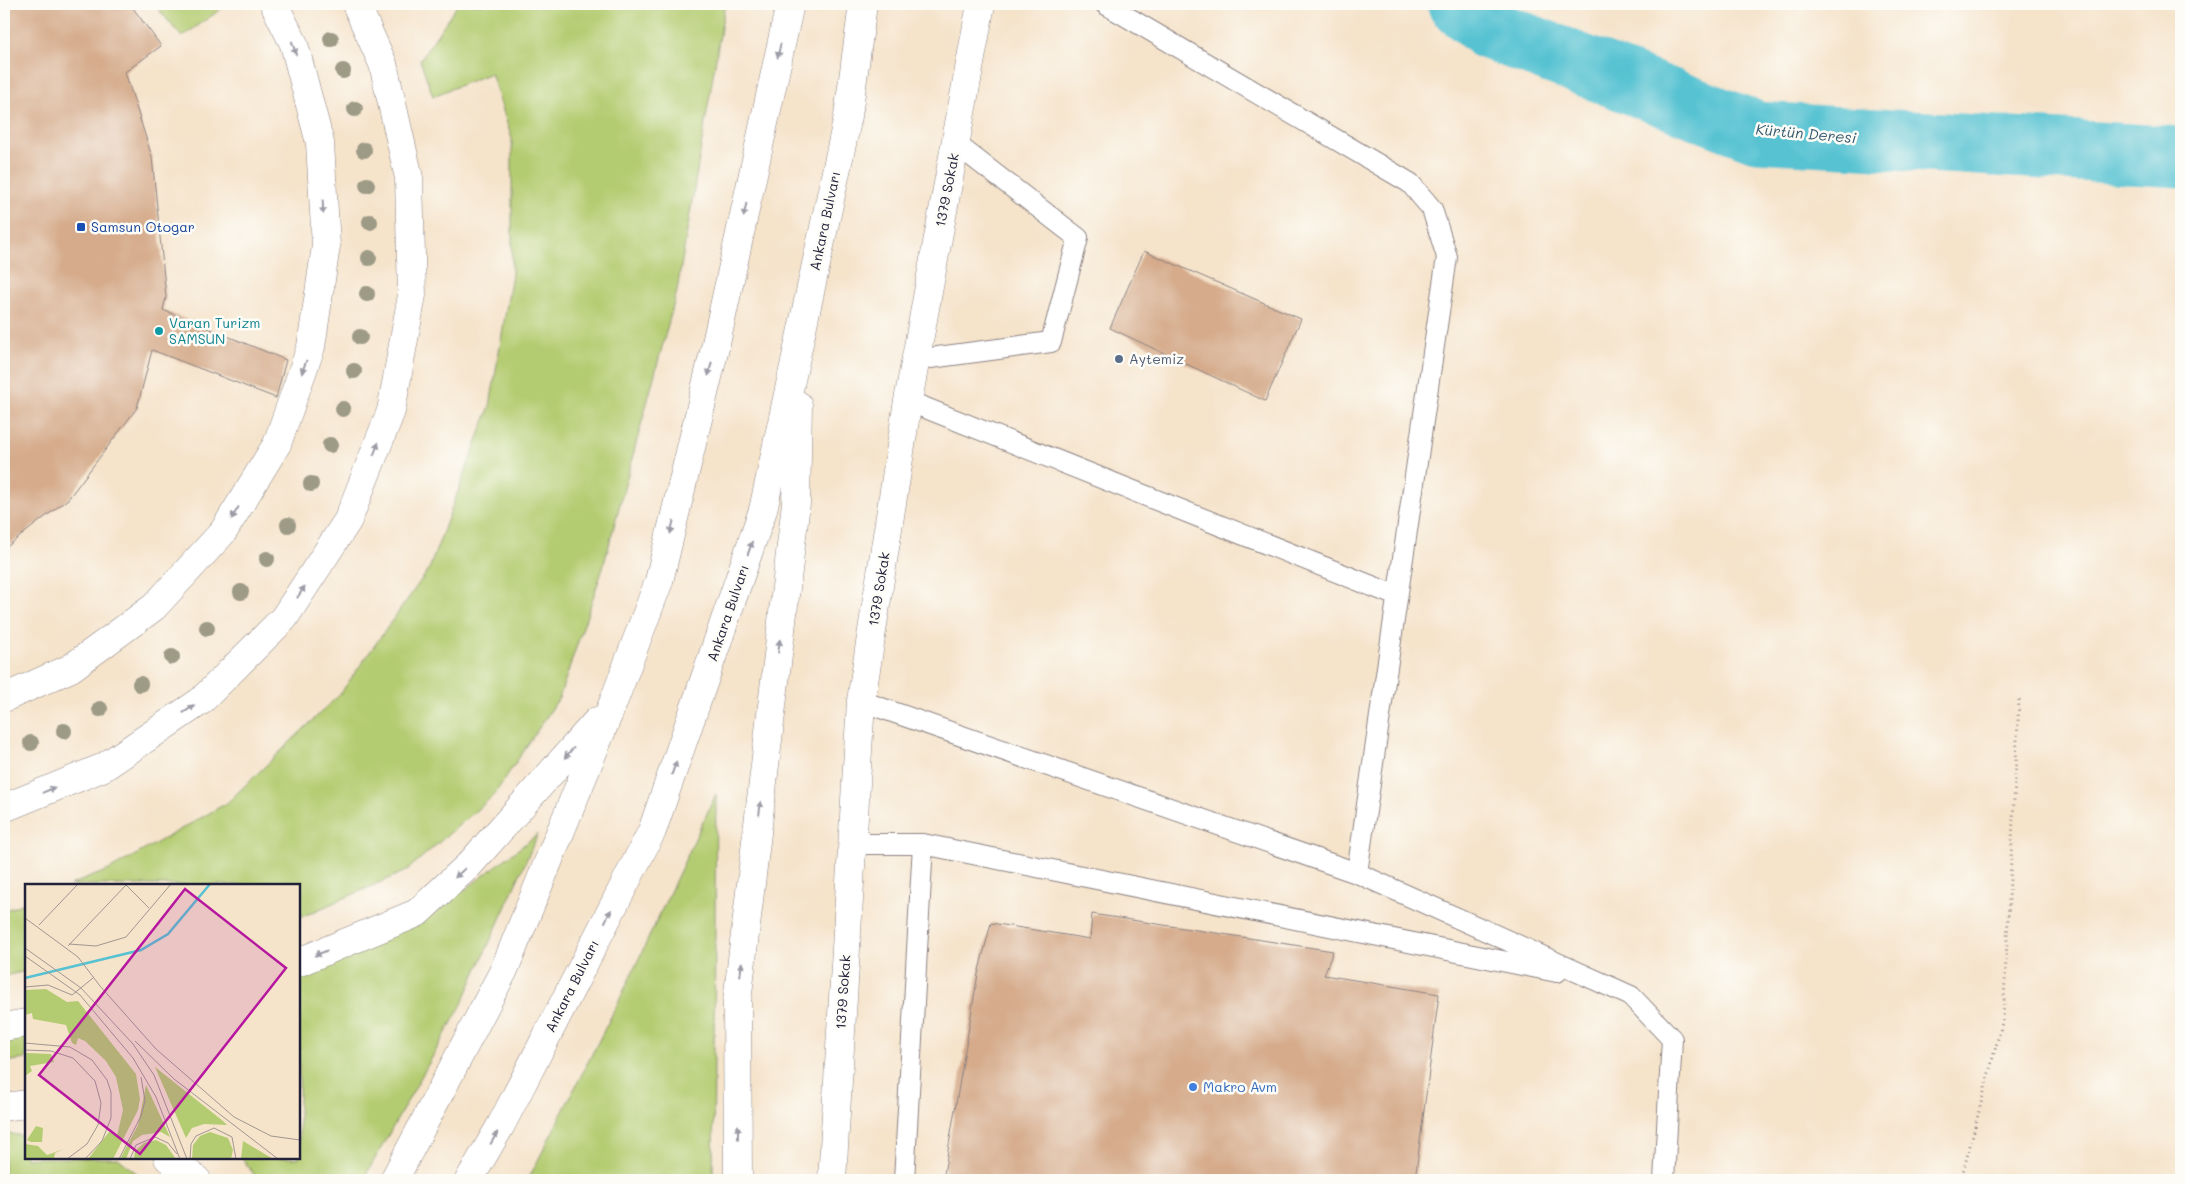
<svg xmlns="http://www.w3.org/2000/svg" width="2185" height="1184" font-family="Mali,sans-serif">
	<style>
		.green { fill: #b4cc71; stroke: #6b7756 }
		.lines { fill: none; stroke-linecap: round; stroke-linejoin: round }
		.river { stroke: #57c2d2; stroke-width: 61 }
		.building { fill: #d5ab8b }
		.lane-casing { stroke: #8c8282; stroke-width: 22 }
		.secondary-casing { stroke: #8c8282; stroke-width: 29 }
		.highway-casing { stroke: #8c8282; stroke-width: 29 }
		.path { stroke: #8c8282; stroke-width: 3; stroke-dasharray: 1 4; stroke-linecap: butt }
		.lane { stroke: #fff; stroke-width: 20 }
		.secondary { stroke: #fff; stroke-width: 28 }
		.highway { stroke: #fff; stroke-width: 28 }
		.tree { fill: #9d9a86 }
		.oneway { fill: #9c9ca7 }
		.transit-dot { fill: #1a4fb4; stroke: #fdfcf7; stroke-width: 2 }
		.culture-dot { fill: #0f9aa8; stroke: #fdfcf7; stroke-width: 2 }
		.service-dot { fill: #5c6f8a; stroke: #fdfcf7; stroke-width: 2 }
		.shop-dot { fill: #3f7fe0; stroke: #fdfcf7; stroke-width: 2 }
		.labels { text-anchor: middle; stroke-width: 5; stroke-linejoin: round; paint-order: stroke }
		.street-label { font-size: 14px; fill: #22223b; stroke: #fdfcf7 }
		.transit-label { font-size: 14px; fill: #164399; stroke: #fdfcf7; text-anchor: start }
		.culture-label { font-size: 14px; fill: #0d838f; stroke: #fdfcf7; text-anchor: start }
		.service-label { font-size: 14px; fill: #4e5e75; stroke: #fdfcf7; text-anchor: start }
		.shop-label { font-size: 14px; fill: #366cbe; stroke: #fdfcf7; text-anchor: start }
		.water-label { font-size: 15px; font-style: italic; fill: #355a70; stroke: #fdfcf7 }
		.inset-river { fill: none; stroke: #57c2d2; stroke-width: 2.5 }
		.inset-road { fill: none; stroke: #a19691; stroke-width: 1 }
		.view { fill: #b5179e; fill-opacity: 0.15; stroke: #b5179e; stroke-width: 2.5 }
		.inset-edge { fill: none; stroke: #22223b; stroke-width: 2.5 }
	</style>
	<rect width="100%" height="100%" fill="#fdfcf7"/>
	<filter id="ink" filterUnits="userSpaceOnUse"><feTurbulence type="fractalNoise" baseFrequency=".02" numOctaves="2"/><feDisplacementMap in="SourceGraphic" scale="10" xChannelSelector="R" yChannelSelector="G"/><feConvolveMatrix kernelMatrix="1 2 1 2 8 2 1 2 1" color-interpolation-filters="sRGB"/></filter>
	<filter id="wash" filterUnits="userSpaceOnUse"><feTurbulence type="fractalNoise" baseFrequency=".0096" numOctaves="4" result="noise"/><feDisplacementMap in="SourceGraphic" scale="20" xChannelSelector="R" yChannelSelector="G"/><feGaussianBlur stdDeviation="1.12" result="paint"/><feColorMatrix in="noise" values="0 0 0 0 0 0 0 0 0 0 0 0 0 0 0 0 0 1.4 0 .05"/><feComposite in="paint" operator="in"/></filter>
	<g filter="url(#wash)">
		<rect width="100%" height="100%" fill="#f5e3ca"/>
		<!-- green -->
		<path class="green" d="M154 4H228L182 37Z
			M458 4H725L677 291 602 571 559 698 494 795 406 871 306 915 299 917V885H70L109 870 227 803 340 694 429 569 490 406 512 274V139L491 73 433 96 420 60Z
			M716 794 713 1180H528L619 1001Z
			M538 834 461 1006 363 1180H258L242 1158H299V973L437 911Z
			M26 902V971L4 976V911Z
			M26 1033V1059L4 1062V1037Z
			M4 1133 26 1136V1158H118L145 1180H4Z"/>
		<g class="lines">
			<!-- river -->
			<path class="river" d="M1458 4 1488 29 1757 132 2181 157"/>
		</g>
		<g id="blocks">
			<!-- building -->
			<path class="building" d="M4 4H130L161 46 125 72 152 157 166 297 163 310 286 360 276 398 152 350 137 408 68 499 4 549Z
				M1144 251 1301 319 1265 401 1110 328Z
				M1092 914 1333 951 1324 975 1439 994 1415 1180H943L978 974 991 923 1090 939Z"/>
		</g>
	</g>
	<g filter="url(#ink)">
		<use href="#blocks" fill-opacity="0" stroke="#8c8282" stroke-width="1"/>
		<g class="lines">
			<defs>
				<path id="lane" d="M1105 4 1410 183 1432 209 1447 257 1357 873
					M915 360 1051 342 1078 238 956 144
					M908 401 1397 596
					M861 701 1357 873 1631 996 1672 1039 1664 1180
					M852 844H923
					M904 1180 923 844 1557 972"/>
				<path id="secondary" d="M4 698 71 668 154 607 223 532 277 444 311 347 326 246 320 143 294 44 274 4
					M4 808 104 767 201 701 284 618 348 520 391 411 412 295 409 178 383 64 356 4
					M832 1180 861 701 908 401 981 4"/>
				<path id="highway" d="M299 962 417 913 470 864 597 721
					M4 1027 26 1023
					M4 1107 26 1104
					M168 1158 197 1180
					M394 1180 504 970 613 703 659 581 715 348 790 4
					M469 1180 501 1125 652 831 763 510 848 116 863 4
					M738 1180 737 1002 796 503 798 405"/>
			</defs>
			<!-- lane casing -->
			<use href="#lane" class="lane-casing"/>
			<!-- secondary casing -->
			<use href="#secondary" class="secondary-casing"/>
			<!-- highway casing -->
			<use href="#highway" class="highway-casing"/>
			<!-- path -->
			<path class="path" d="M1961 1180 2003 1019 2019 700"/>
			<!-- lane -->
			<use href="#lane" class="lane"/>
			<!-- secondary -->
			<use href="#secondary" class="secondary"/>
			<!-- highway -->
			<use href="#highway" class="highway"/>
		</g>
		<!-- trees -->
		<g class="tree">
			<circle cx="331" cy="39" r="8"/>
			<circle cx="343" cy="71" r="8"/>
			<circle cx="355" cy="109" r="8"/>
			<circle cx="364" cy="150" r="8"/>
			<circle cx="367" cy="185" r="8"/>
			<circle cx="370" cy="222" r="8"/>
			<circle cx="369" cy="258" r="8"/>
			<circle cx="367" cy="294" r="8"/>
			<circle cx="360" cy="337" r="8"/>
			<circle cx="354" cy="371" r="8"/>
			<circle cx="343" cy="409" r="8"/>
			<circle cx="330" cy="445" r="8"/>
			<circle cx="311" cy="484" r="8"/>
			<circle cx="288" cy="525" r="8"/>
			<circle cx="267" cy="559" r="8"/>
			<circle cx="241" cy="592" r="8"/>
			<circle cx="207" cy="628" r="8"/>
			<circle cx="172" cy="657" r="8"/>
			<circle cx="140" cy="684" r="8"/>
			<circle cx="100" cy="709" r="8"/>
			<circle cx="64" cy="731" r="8"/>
			<circle cx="31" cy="743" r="8"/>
		</g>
		<!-- one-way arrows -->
		<defs><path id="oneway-solid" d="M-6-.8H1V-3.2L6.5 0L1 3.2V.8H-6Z" transform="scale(1.25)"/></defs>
		<g class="oneway">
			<use href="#oneway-solid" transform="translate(294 48) rotate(72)"/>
			<use href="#oneway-solid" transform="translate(779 51) rotate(102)"/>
			<use href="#oneway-solid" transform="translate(323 207) rotate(87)"/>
			<use href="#oneway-solid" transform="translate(745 210) rotate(102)"/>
			<use href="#oneway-solid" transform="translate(304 367) rotate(110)"/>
			<use href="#oneway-solid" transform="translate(710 369) rotate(104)"/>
			<use href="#oneway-solid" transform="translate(376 449) rotate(-69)"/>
			<use href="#oneway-solid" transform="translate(235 513) rotate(121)"/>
			<use href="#oneway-solid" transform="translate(672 527) rotate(104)"/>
			<use href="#oneway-solid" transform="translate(750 548) rotate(-71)"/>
			<use href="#oneway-solid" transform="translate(301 592) rotate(-57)"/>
			<use href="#oneway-solid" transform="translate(779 646) rotate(-83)"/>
			<use href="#oneway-solid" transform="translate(189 709) rotate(-34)"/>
			<use href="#oneway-solid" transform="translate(569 753) rotate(131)"/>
			<use href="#oneway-solid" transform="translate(674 768) rotate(-71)"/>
			<use href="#oneway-solid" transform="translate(49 790) rotate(-22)"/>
			<use href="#oneway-solid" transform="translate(760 808) rotate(-83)"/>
			<use href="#oneway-solid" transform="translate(460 873) rotate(137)"/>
			<use href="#oneway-solid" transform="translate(608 916) rotate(-63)"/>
			<use href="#oneway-solid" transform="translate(321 953) rotate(157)"/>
			<use href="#oneway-solid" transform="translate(741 969) rotate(-83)"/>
			<use href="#oneway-solid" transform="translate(738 1132) rotate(-90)"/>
			<use href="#oneway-solid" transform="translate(494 1138) rotate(-60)"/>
		</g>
	</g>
	<!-- markers -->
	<rect class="transit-dot" x="76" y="222" width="10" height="10" rx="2.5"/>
	<circle class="culture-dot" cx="159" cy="331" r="5"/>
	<circle class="service-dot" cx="1119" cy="359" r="5"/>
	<circle class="shop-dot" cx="1193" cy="1087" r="5"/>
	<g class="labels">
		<!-- street labels -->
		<g class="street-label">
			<text transform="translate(947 190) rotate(-79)" y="5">1379 Sokak</text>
			<text transform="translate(825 221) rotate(-78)" y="5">Ankara Bulvarı</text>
			<text transform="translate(879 589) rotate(-81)" y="5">1379 Sokak</text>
			<text transform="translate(728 613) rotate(-71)" y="5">Ankara Bulvarı</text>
			<text transform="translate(572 986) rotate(-63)" y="5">Ankara Bulvarı</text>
			<text transform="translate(843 992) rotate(-86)" y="5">1379 Sokak</text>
		</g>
		<!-- transit labels -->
		<g class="transit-label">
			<text x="91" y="232">Samsun Otogar</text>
		</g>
		<!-- culture labels -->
		<g class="culture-label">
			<text x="169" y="328">Varan Turizm<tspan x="169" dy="16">SAMSUN</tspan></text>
		</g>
		<!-- service labels -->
		<g class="service-label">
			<text x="1129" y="364">Aytemiz</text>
		</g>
		<!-- shop labels -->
		<g class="shop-label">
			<text x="1203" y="1092">Makro Avm</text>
		</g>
		<!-- water labels -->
		<g class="water-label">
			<text transform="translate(1806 134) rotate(5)" y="5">Kürtün Deresi</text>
		</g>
	</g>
	<!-- overview -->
	<g transform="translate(25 884)">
		<rect width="275" height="275" fill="#f5e3ca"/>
		<path d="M21 105 42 118 53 117 111 190 115 215 113 226 88 275H63L84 248 92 252 98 226 91 193 81 177 60 157 53 154 51 161 47 159 41 141 8 135 7 129 0 131V106ZM0 169 26 170 29 178 5 182 7 187 0 192ZM130 183 198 237 202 241 179 240 167 244 161 254ZM121 201 145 253 136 248 117 251 108 257 101 275H95L113 241ZM11 242 18 244 17 258H6L2 256ZM185 248 203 254 208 266 206 275H167L168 261 175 252ZM131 256 141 261 151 275H109L110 267 119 259ZM218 257 248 275H216ZM0 260 13 262 22 271 39 265 30 269 29 275H0Z" fill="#b4cc71"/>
		<path class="inset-river" d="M0 94 116 66 143 50 185 0"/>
		<path class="inset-road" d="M100 0 124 24M0 34 53 73 75 102 131 165 209 233 246 252 275 256M14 41 53 0M44 60 71 62 101 53 146 0M43 62 102 0M0 64 56 104 108 160 129 191 162 275M0 72 55 111 108 174 131 213 155 275M0 103 23 101 47 111 68 94M110 157 149 195 253 275M0 159 45 163 67 176 82 196 86 208V234L77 257 60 275M0 166 26 167 48 174 70 197 76 219 73 241 62 260 42 275M94 275 116 232 120 217 116 193M105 275 111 261 130 253 143 259 152 270M165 275 166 260 171 252 189 244 207 253 211 275"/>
		<path class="view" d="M160 5 261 84 115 270 14 191Z"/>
		<rect width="275" height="275" class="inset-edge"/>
	</g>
	<!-- margin -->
	<rect width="2185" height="1184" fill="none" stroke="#fdfcf7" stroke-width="20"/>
</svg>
